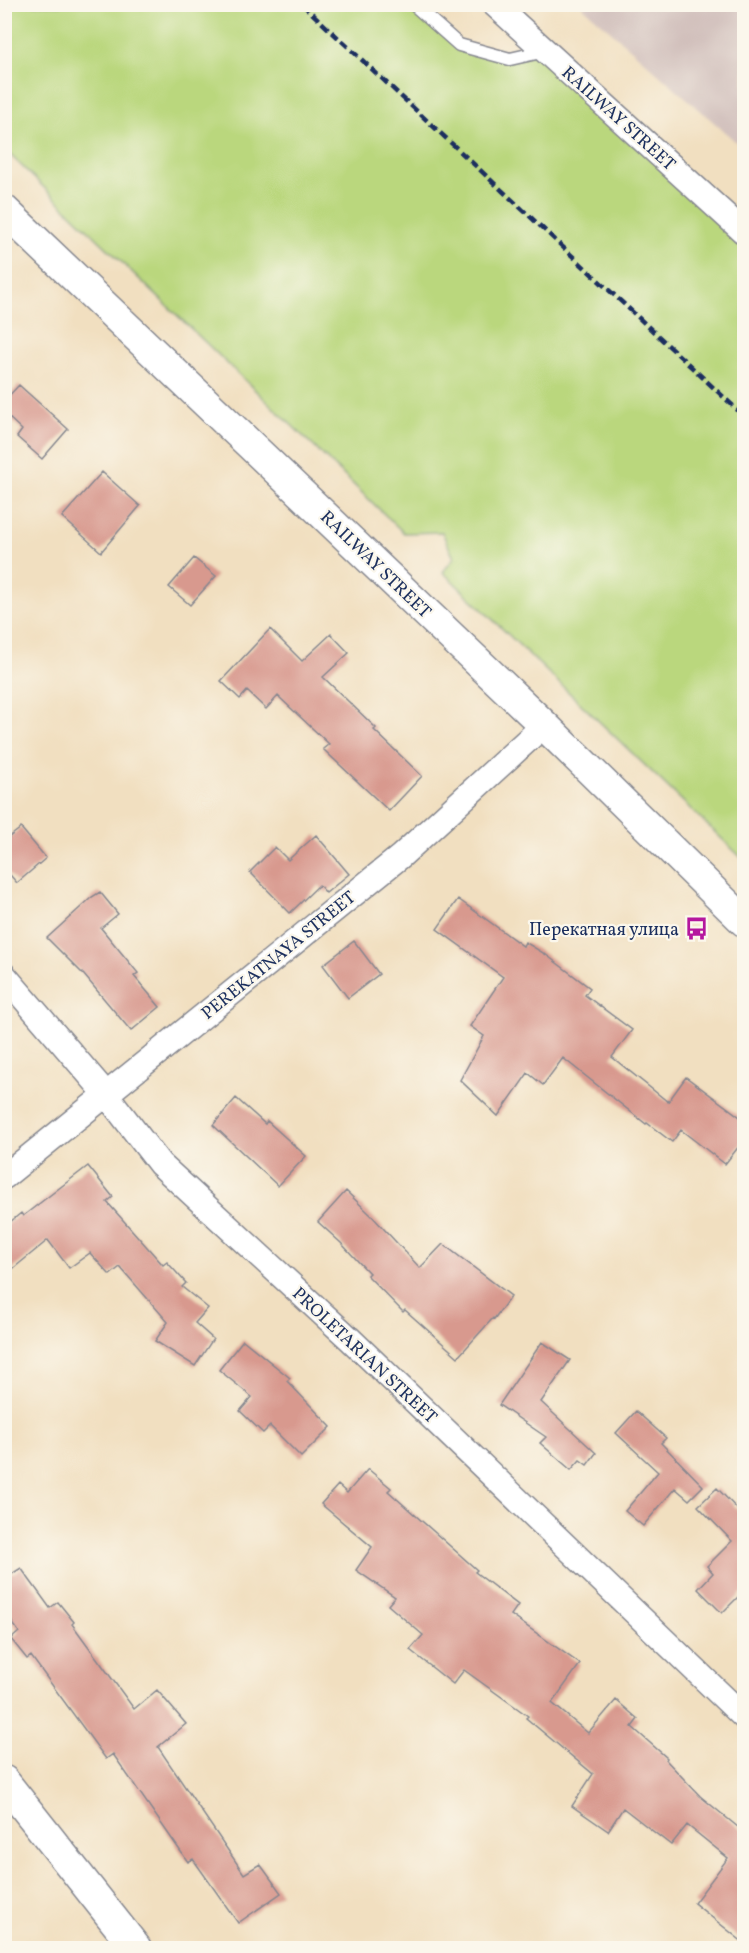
<svg xmlns="http://www.w3.org/2000/svg" width="749" height="1953" font-family="Vollkorn,serif">
	<style>
		.industrial { fill: #d1c0bc }
		.green { fill: #bad77d; stroke: #6a836e; stroke-width: 1.5 }
		.building { fill: #d8998e }
		.lines { fill: none; stroke-linecap: round; stroke-linejoin: round }
		.service-casing { stroke: #86878f; stroke-width: 15 }
		.minor-casing { stroke: #86878f; stroke-width: 27 }
		.tertiary-casing { stroke: #86878f; stroke-width: 33 }
		.service { stroke: #fff; stroke-width: 12 }
		.minor { stroke: #fff; stroke-width: 24 }
		.tertiary { stroke: #fff; stroke-width: 30 }
		.rail { stroke: #1b2f5e; stroke-width: 4.5; stroke-dasharray: 9 4.5; stroke-linecap: butt }
		.labels { text-anchor: middle; stroke-width: 4.5; stroke-linejoin: round; paint-order: stroke }
		.street-label { font-size: 18px; fill: #1b2f5e; stroke: #fbf7ec }
		.poi-label { font-size: 18px; fill: #1b2f5e; stroke: #fbf7ec; text-anchor: end }
	</style>
	<rect width="100%" height="100%" fill="#fbf7ec"/>
	<filter id="ink" filterUnits="userSpaceOnUse"><feTurbulence type="fractalNoise" baseFrequency=".0167" numOctaves="2"/><feDisplacementMap in="SourceGraphic" scale="12" xChannelSelector="R" yChannelSelector="G"/><feConvolveMatrix kernelMatrix="1 2 1 2 8 2 1 2 1" color-interpolation-filters="sRGB"/></filter>
	<filter id="wash" filterUnits="userSpaceOnUse"><feTurbulence type="fractalNoise" baseFrequency=".008" numOctaves="4" result="noise"/><feDisplacementMap in="SourceGraphic" scale="24" xChannelSelector="R" yChannelSelector="G"/><feGaussianBlur stdDeviation="1.35" result="paint"/><feColorMatrix in="noise" values="0 0 0 0 0 0 0 0 0 0 0 0 0 0 0 0 0 1.4 0 .05"/><feComposite in="paint" operator="in"/></filter>
	<g filter="url(#wash)">
		<rect width="100%" height="100%" fill="#f1dfc0"/>
		<!-- industrial -->
		<path class="industrial" d="M581 5H744V149Z"/>
		<!-- green -->
		<path class="green" d="M4 5H413L459 45 510 59 545 51 744 232V860L443 572 454 558 442 532 404 533 5 150Z"/>
		<g id="blocks">
			<!-- building -->
			<path class="building" d="M19 385 68 429 42 459 17 437 22 430 4 413V401Z
				M102 472 140 506 101 552 62 517Z
				M194 558 216 576 190 605 169 587Z
				M270 629 302 661 331 634 349 653 323 677 376 728 374 730 422 776 389 811 323 749 329 744 278 696 266 709 247 691 240 699 221 681Z
				M21 828 46 858 17 883 4 868V841Z
				M316 835 349 874 326 893 319 885 290 913 250 872 275 847 288 860Z
				M100 892 118 914 101 928 138 973 134 976 160 1007 131 1031 84 975 47 938 92 897Z
				M458 899 523 946 525 942 545 954 590 988 585 995 632 1030 612 1057 668 1102 686 1077 744 1120V1140L725 1164 681 1130 672 1142 647 1123 646 1124 563 1058 543 1085 528 1073 498 1116 460 1080 484 1036 470 1026 503 977 437 929Z
				M354 941 379 974 348 998 323 965Z
				M236 1098 265 1124 267 1121 306 1156 278 1186 213 1125Z
				M88 1166 113 1197 107 1202 163 1265 167 1262 186 1283 182 1287 208 1308 195 1323 213 1339 195 1366 155 1341 168 1322 120 1267 110 1275 90 1253 69 1268 48 1240 4 1276V1227L21 1213 23 1216Z
				M346 1191 371 1215 420 1268 443 1244 511 1296 494 1319 493 1318 458 1357 405 1310 403 1312 367 1275 369 1273 341 1243 318 1222Z
				M243 1340 290 1378 287 1381 331 1427 301 1457 270 1426 263 1433 240 1411 252 1397 219 1370Z
				M542 1342 570 1360 541 1402 596 1453 587 1465 580 1460 571 1470 540 1443 546 1437 499 1405Z
				M636 1411 666 1438 661 1443 703 1486 689 1500 675 1488 643 1526 625 1511 658 1472 616 1433Z
				M368 1469 391 1488 388 1491 477 1570 475 1572 518 1605 511 1615 580 1664 552 1703 588 1733 616 1700 638 1719 632 1727 667 1758 666 1760 700 1796 744 1832V1943L694 1903 728 1858 687 1825 671 1845 623 1808 608 1831 572 1806 593 1774 526 1718 528 1716 464 1670 453 1684 410 1650 423 1635 388 1605 395 1597 356 1570 372 1547 321 1504 338 1485 347 1493Z
				M717 1488 744 1516V1591L722 1613 698 1589 713 1573 707 1566 732 1541 698 1506Z
				M21 1568 50 1608 58 1602 74 1622 72 1624 134 1709 157 1690 186 1724 158 1747 244 1874 260 1864 281 1893 238 1923 193 1859 188 1862 113 1754 106 1759 31 1656 27 1659 11 1639 19 1632 4 1611V1579Z"/>
		</g>
	</g>
	<g filter="url(#ink)">
		<use href="#blocks" fill-opacity="0" stroke="#86878f" stroke-width="1.5"/>
		<g class="lines">
			<defs>
				<path id="service" d="M413 4 459 45 510 59 545 51"/>
				<path id="minor" d="M494 4 744 232
					M4 975 106 1094 160 1164 350 1339 744 1717
					M4 1177 401 856 544 725"/>
				<path id="tertiary" d="M4 210 544 725 744 921
					M4 1781 136 1948"/>
			</defs>
			<!-- service casing -->
			<use href="#service" class="service-casing"/>
			<!-- minor casing -->
			<use href="#minor" class="minor-casing"/>
			<!-- tertiary casing -->
			<use href="#tertiary" class="tertiary-casing"/>
			<!-- service -->
			<use href="#service" class="service"/>
			<!-- minor -->
			<use href="#minor" class="minor"/>
			<!-- tertiary -->
			<use href="#tertiary" class="tertiary"/>
			<!-- rail -->
			<path class="rail" d="M302 4 744 416"/>
		</g>
	</g>
	<!-- icons -->
	<defs>
		<symbol id="bus-bare" viewBox="-9 -9 18 18"><path d="M-5-6H5V4H4V6H2V4H-2V6H-4V4H-5ZM-3.5-4V0h7V-4ZM-3.5 1.2v1.5H-2V1.2ZM2 1.2v1.5H3.5V1.2Z" fill="#b5179e" stroke="#fbf7ec" stroke-width="2.5" paint-order="stroke"/></symbol>
	</defs>
	<g fill-rule="evenodd">
		<use href="#bus-bare" x="680" y="912" width="33" height="33"/>
	</g>
	<g class="labels">
		<!-- street labels -->
		<g class="street-label">
			<text transform="translate(619 118) rotate(42)" y="6">RAILWAY STREET</text>
			<text transform="translate(376 564) rotate(44)" y="6">RAILWAY STREET</text>
			<text transform="translate(278 955) rotate(-39)" y="6">PEREKATNAYA STREET</text>
			<text transform="translate(365 1355) rotate(43)" y="6">PROLETARIAN STREET</text>
		</g>
		<!-- poi labels -->
		<g class="poi-label">
			<text x="679" y="935">Перекатная улица</text>
		</g>
	</g>
	<!-- margin -->
	<rect width="749" height="1953" fill="none" stroke="#fbf7ec" stroke-width="24"/>
</svg>
